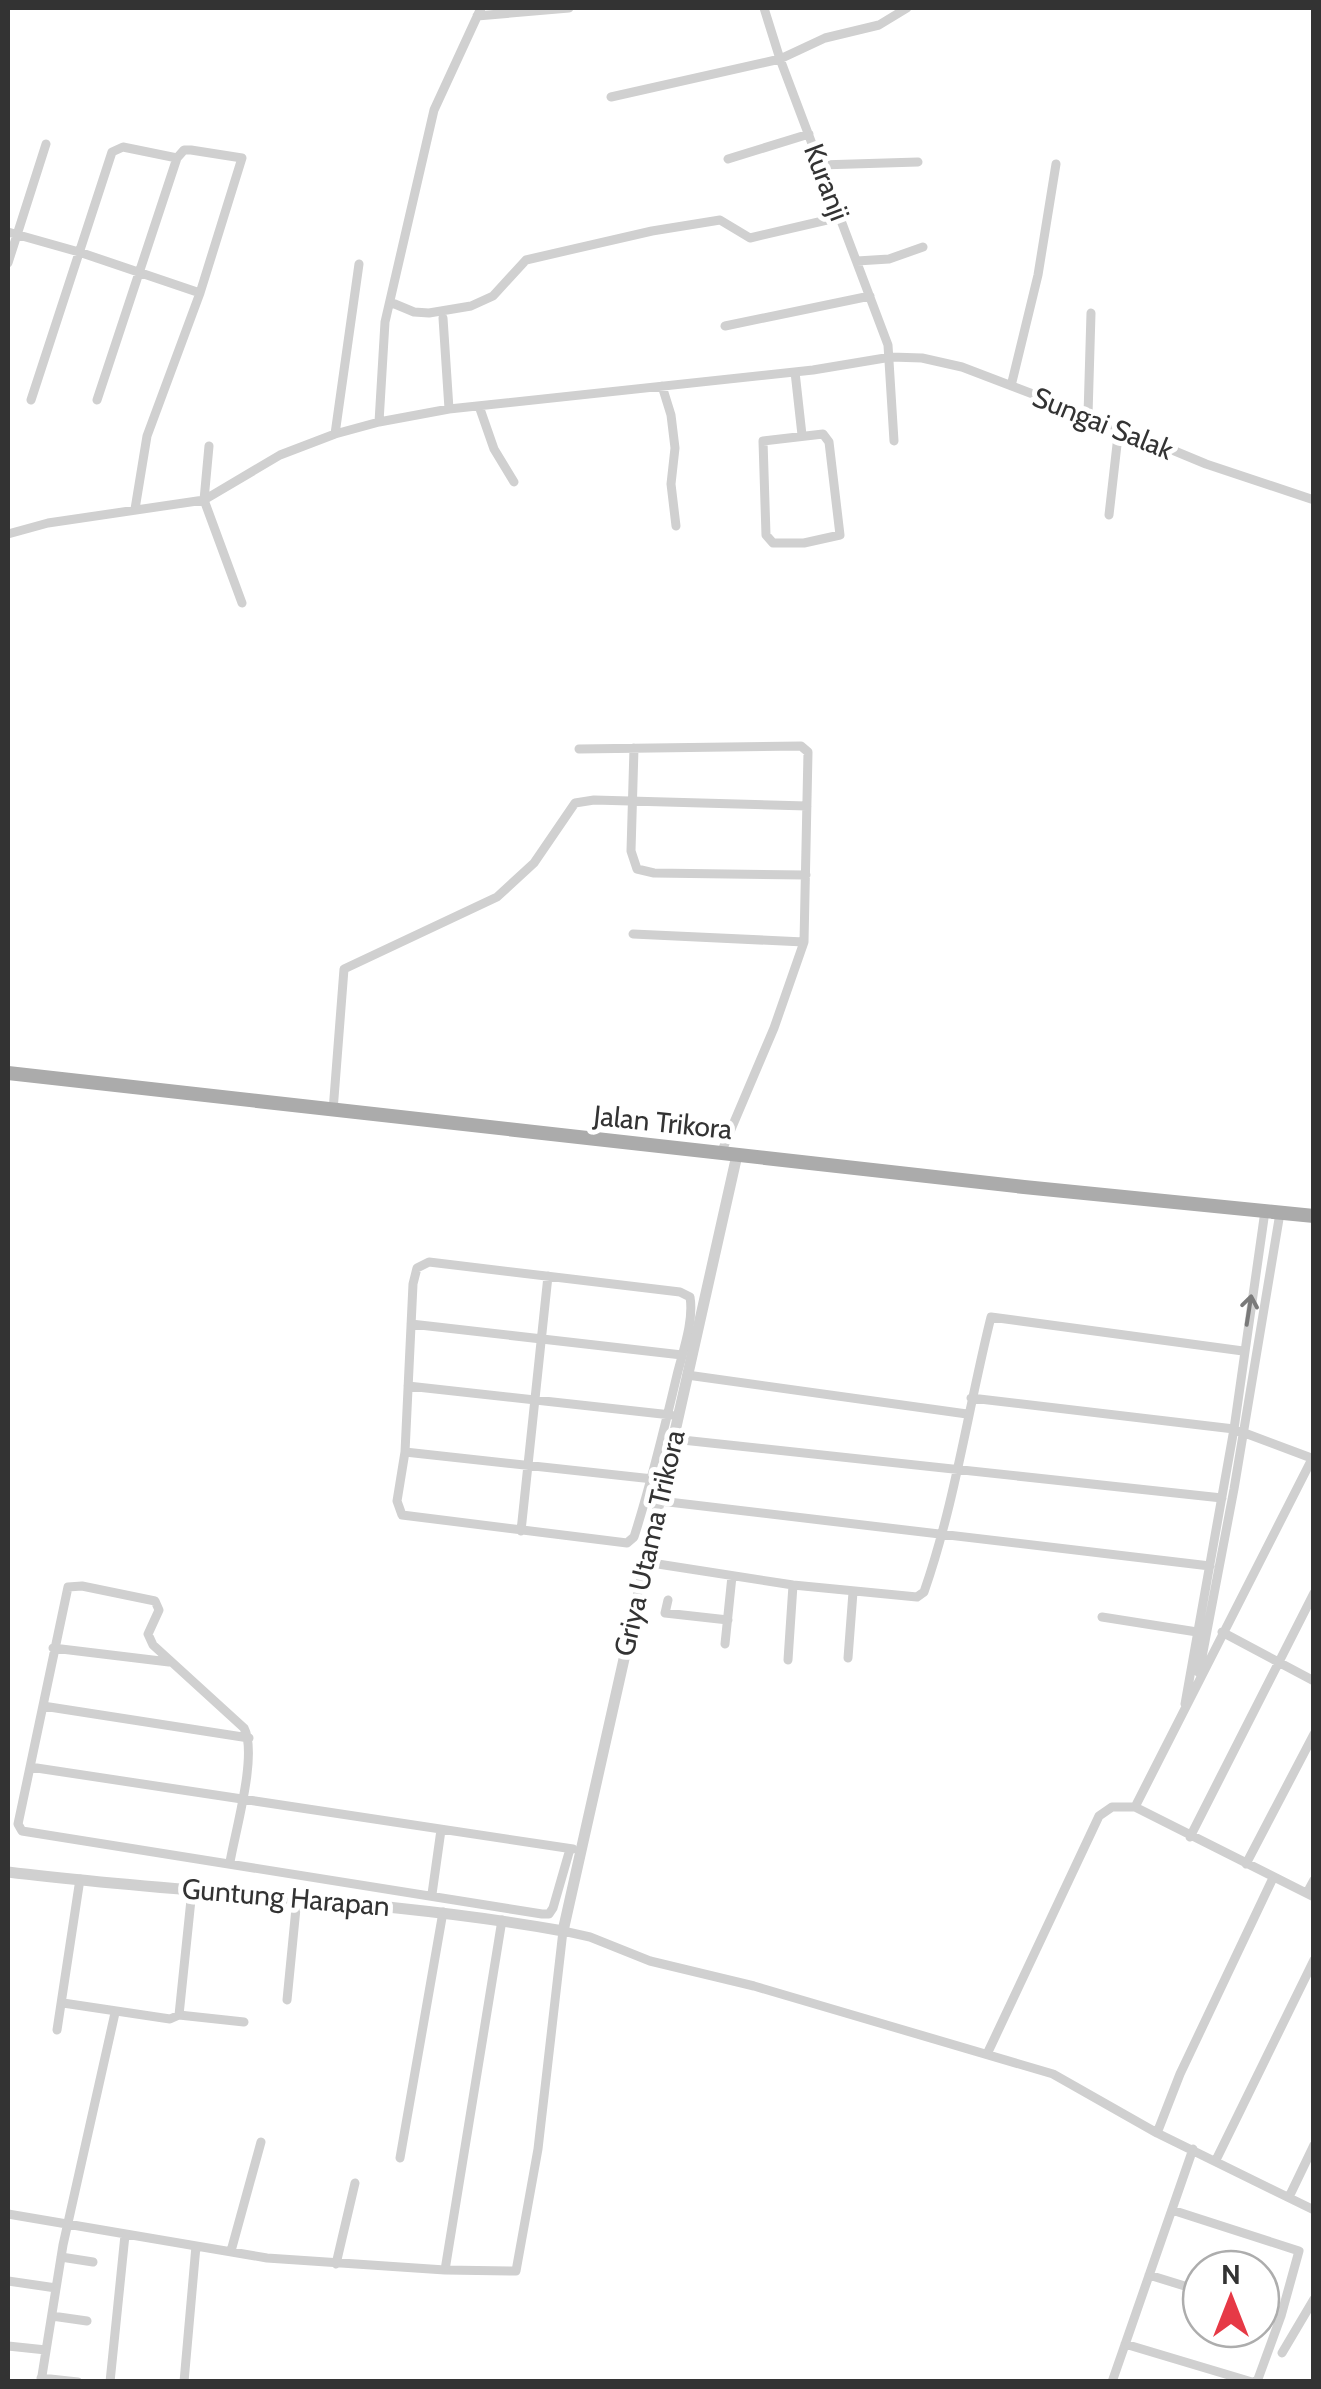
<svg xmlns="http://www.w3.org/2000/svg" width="1321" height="2389" font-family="Cabin,sans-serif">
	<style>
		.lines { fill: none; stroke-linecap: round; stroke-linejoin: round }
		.minor { stroke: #d0d0d0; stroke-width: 9 }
		.tertiary { stroke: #d0d0d0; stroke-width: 11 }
		.primary { stroke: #ababab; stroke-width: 14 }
		.oneway { stroke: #7a7a7a }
		.labels { text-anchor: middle; stroke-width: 10; stroke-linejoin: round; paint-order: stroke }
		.street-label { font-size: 28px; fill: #333; stroke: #fff }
	</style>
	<rect width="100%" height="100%" fill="#fff"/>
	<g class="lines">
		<!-- minor -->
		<path class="minor" d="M764 8 780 59 888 345 894 441
			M477 16 569 8
			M611 97 780 59 825 38 879 25 907 8
			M728 159 809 134
			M820 165 918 162
			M8 232 79 252 200 293
			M857 261 889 259 923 247
			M8 263 46 144
			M390 302 414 312 429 313 471 306 493 296 526 260 652 231 720 220 750 238 840 217
			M443 318 449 409
			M725 326 870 296
			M795 372 802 435
			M662 386 671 415 675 448 671 484 676 526
			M1011 386 1038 275 1056 164
			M31 400 112 152 123 147 177 158
			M97 400 177 158 184 150H191L242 158 200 293 147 436 135 509
			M479 406 494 449 514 482
			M1088 415 1091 313
			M379 422 385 322 434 110 481 8
			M335 434 359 264
			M823 434 829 442 840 535 804 543H773L766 535 763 441Z
			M209 446 204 500 242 603
			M1109 515 1119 427
			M8 534 48 523 204 500 280 455 335 434 379 422 449 409 813 370 891 357 922 358 962 367 1088 415 1206 464 1314 500
			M634 748 631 851 637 869 654 873 806 875
			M579 749 801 746 808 752 804 942 774 1028 721 1153
			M633 934 804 942
			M333 1111 344 969 497 897 534 863 575 803 594 800 807 806
			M429 1262 680 1292 690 1297C694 1321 683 1351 677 1375 664 1430 651 1484 634 1537L627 1543 402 1515 397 1501 405 1452 413 1284 417 1268Z
			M411 1324 682 1355
			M687 1375 967 1414
			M408 1386 671 1415
			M971 1398 1234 1429 1314 1459
			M673 1439 1222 1498
			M405 1452 653 1479
			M1312 1459 1135 1807 1314 1897
			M660 1501 1210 1566
			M521 1531 548 1276
			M645 1562 793 1585 917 1597 924 1592C955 1503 968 1409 991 1317L1243 1351
			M668 1600 665 1613 728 1620
			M1102 1617 1197 1632
			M1222 1632 1314 1681
			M725 1644 732 1576
			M53 1648 169 1662
			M848 1658 853 1592
			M788 1660 793 1585
			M1199 1673 1234 1489 1280 1213
			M1185 1704 1234 1429 1265 1211
			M43 1706 249 1738
			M30 1767 573 1849
			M1190 1837 1314 1593
			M230 1862C235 1832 258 1754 244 1728L153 1645 148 1634 159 1610 155 1601 82 1586 68 1587 18 1824 22 1831 542 1914H549L553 1908 570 1849
			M1246 1864 1314 1734
			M1307 1893 1314 1880
			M432 1894 441 1830
			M287 2000 297 1898
			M63 2003 170 2019 179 2015 244 2022
			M179 2015 192 1890
			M57 2030 80 1879
			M988 2052 1099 1816 1112 1807H1135
			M1157 2133 1180 2074 1273 1878
			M400 2158 443 1912
			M1216 2160 1314 1960
			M1289 2197 1314 2145
			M1172 2210 1299 2251 1281 2316 1258 2379 1254 2382
			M8 2214 267 2258 445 2270 516 2271 538 2149 563 1931 590 1937 650 1961 754 1986 1053 2074 1157 2133 1314 2210
			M231 2251 261 2142
			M61 2257 93 2262
			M336 2264 355 2183
			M445 2270 502 1920
			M1149 2275 1201 2291
			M8 2281 56 2288
			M1261 2310 1281 2316
			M52 2316 87 2321
			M1125 2344 1252 2382
			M8 2346 46 2350
			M1282 2353 1314 2299
			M41 2378 78 2382
			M41 2382 63 2245 115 2013
			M110 2382 125 2235
			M184 2382 196 2246
			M1112 2382 1193 2149"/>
		<!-- tertiary -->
		<path class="tertiary" d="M8 1872C193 1895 379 1898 563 1931L737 1155"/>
		<!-- primary -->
		<path class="primary" d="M8 1073 1024 1187 1314 1216"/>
	</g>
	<!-- one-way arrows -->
	<defs><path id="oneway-shaft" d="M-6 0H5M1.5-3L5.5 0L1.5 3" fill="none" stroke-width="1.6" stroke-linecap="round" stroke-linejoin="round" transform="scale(2.5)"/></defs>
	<use class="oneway" href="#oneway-shaft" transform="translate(1249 1310) rotate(-81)"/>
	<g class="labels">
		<!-- street labels -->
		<g class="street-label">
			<text transform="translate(827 182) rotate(69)" y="10">Kuranji</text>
			<text transform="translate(1103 423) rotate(22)" y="10">Sungai Salak</text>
			<text transform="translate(663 1122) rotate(6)" y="10">Jalan Trikora</text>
			<text transform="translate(649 1543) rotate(-77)" y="10">Griya Utama Trikora</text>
			<text transform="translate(286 1897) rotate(5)" y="10">Guntung Harapan</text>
		</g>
	</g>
	<!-- border -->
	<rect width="1321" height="2389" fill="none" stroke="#333333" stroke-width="20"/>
	<!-- north arrow -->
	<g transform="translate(1231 2299)"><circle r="48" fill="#ffffff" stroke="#adadad" stroke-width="2.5"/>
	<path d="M0-8L18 38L0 25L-18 38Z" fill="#e63946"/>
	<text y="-15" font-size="28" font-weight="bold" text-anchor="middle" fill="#333333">N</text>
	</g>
</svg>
